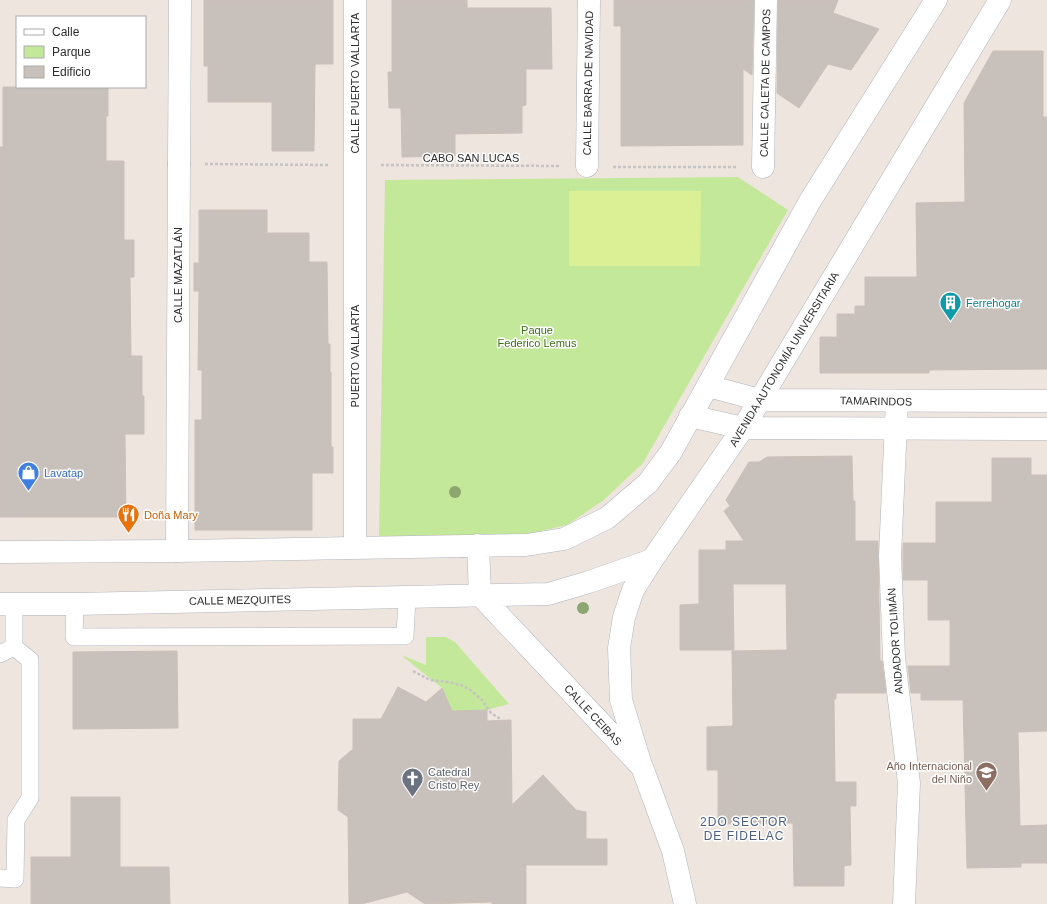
<svg xmlns="http://www.w3.org/2000/svg" width="1047" height="904" font-family="Arial,sans-serif">
	<style>
		.green { fill: #c4e89a }
		.pitch { fill: #dbef95 }
		.building { fill: #c8c0ba; stroke: #cbc0b8 }
		.lines { fill: none; stroke-linecap: round; stroke-linejoin: round }
		.service-casing { stroke: #afb5bd; stroke-width: 18 }
		.pedestrian-casing { stroke: #afb5bd; stroke-width: 23 }
		.minor-casing { stroke: #afb5bd; stroke-width: 23 }
		.tertiary-casing { stroke: #afb5bd; stroke-width: 23 }
		.path { stroke: #c4c4c4; stroke-width: 2.5; stroke-dasharray: 3 2; stroke-linecap: butt }
		.service { stroke: #fff; stroke-width: 17 }
		.pedestrian { stroke: #fff; stroke-width: 22 }
		.minor { stroke: #fff; stroke-width: 22 }
		.tertiary { stroke: #fff; stroke-width: 22 }
		.tree { fill: #8da571 }
		.labels { text-anchor: middle; stroke-width: 3; stroke-linejoin: round; paint-order: stroke }
		.street-label { font-size: 11px; fill: #2d2d2d; stroke: #fff }
		.culture-label { font-size: 11px; fill: #0d838f; stroke: #fff; text-anchor: start }
		.park-label { font-size: 11px; fill: #3c7017; stroke: #fff }
		.shop-label { font-size: 11px; fill: #366cbe; stroke: #fff; text-anchor: start }
		.food-label { font-size: 11px; fill: #c56008; stroke: #fff; text-anchor: start }
		.education-label { font-size: 11px; fill: #785e54; stroke: #fff; text-anchor: end }
		.worship-label { font-size: 11px; fill: #5b616d; stroke: #fff; text-anchor: start }
		.neighbourhood-label { font-size: 12px; letter-spacing: 1px; fill: #4a5f81; stroke: #fff }
	</style>
	<rect width="100%" height="100%" fill="#efe5df"/>
	<!-- green -->
	<path class="green" d="M738 177 788 210 643 463 604 500 567 525 524 535 379 536 385 180Z
		M426 637H446L455 642 509 704 487 710 452 711 442 688 401 655 426 665Z"/>
	<!-- pitch -->
	<path class="pitch" d="M569 191H701L700 266H569Z"/>
	<!-- building -->
	<path class="building" d="M204 0H333V64H315L314 151H272V102H208V66H204Z
		M392 0H467V8H551L552 69H526V105L522 106V133L455 134V156L402 157 401 108H389L388 72H392Z
		M614 0H754L752 75 743 69V145L621 146V26H614Z
		M778 0H838L833 13 879 29 851 70 828 64 799 108 777 93Z
		M993 51H1043V117H1047V369L929 370V373H820V337H837V314H855V306H865V277H917L916 203 965 202 964 103Z
		M3 87 108 88V116H106V161H124V240H134V277H130L131 356H142V396H144V434H125L126 517H0V147H3Z
		M199 210H267V233H309V262H327L328 344H330V372H331V447H333V473H312V530H195V420H202V370H198L199 291H194V263H199Z
		M852 456 853 501H855V541H878L880 661H882L886 693H836V699H834L835 782H856V806H850L851 865 844 866V886H794L793 823 718 824V770H707V727L733 726 732 651 787 650 786 584H733L734 650H680V605L699 604V550H726V541H744L724 511 730 506 726 500 749 462H759L767 457Z
		M992 458H1031V475H1047V731L1018 732 1020 826 1047 825V863H1021V867L967 868 963 700H921V693H911L908 666H950V620H928V580H903V543H936V502H992Z
		M177 651 178 728 73 729V652Z
		M398 687 426 702 442 688 452 711 487 710V721L511 720 512 805 543 775 576 810 586 812V839H607V865H526V904H492V902L425 904 407 892 362 904H349L348 817 338 810 339 761 353 749V719H381Z
		M71 797H120V867H169L170 904H31V857H71Z"/>
	<g class="lines">
		<defs>
			<path id="service" d="M14 604V647
				M75 604 74 637 405 636 407 597
				M0 654 14 647
				M0 878 15 879 16 820 30 798V660L14 647"/>
			<path id="pedestrian" d="M179 164 180 0"/>
			<path id="minor" d="M355 0V547
				M587 166 589 0
				M763 167 766 0
				M897 401 890 556 894 658 909 783 904 904
				M177 551 179 164"/>
			<path id="tertiary" d="M708 386 760 400 1047 401
				M690 416 743 428 1047 429
				M478 545 480 595 642 767 673 851 685 904
				M0 552 177 551 526 545 564 539 607 518 648 483 671 452 810 201 936 0
				M0 604H75L548 594 589 582 652 560 743 428 1000 0
				M640 762 621 700 619 648 624 617 633 590 652 560"/>
		</defs>
		<!-- service casing -->
		<use href="#service" class="service-casing"/>
		<!-- pedestrian casing -->
		<use href="#pedestrian" class="pedestrian-casing"/>
		<!-- minor casing -->
		<use href="#minor" class="minor-casing"/>
		<!-- tertiary casing -->
		<use href="#tertiary" class="tertiary-casing"/>
		<!-- path -->
		<path class="path" d="M205 164 328 165
			M381 165 560 166
			M613 167H736
			M413 671 430 680 448 682 461 685 472 691 483 701 491 713 502 720"/>
		<!-- service -->
		<use href="#service" class="service"/>
		<!-- pedestrian -->
		<use href="#pedestrian" class="pedestrian"/>
		<!-- minor -->
		<use href="#minor" class="minor"/>
		<!-- tertiary -->
		<use href="#tertiary" class="tertiary"/>
	</g>
	<!-- trees -->
	<g class="tree">
		<circle cx="455" cy="492" r="6"/>
		<circle cx="583" cy="608" r="6"/>
	</g>
	<!-- icons -->
	<defs>
		<symbol id="building-pin" viewBox="-11 -11 22 30"><path d="M0 17L-7.5 6A9.5 9.5 0 1 1 7.5 6Z" fill="#0f9aa8" stroke="#fff"/><path d="M-4-6H4V6H1V3H-1V6H-4ZM-2.5-4.3h1.7v1.8h-1.7ZM.8-4.3h1.7v1.8H.8ZM-2.5-1h1.7V.8h-1.7ZM.8-1h1.7V.8H.8Z" fill="#fff"/></symbol>
		<symbol id="shop-pin" viewBox="-11 -11 22 30"><path d="M0 17L-7.5 6A9.5 9.5 0 1 1 7.5 6Z" fill="#3f7fe0" stroke="#fff"/><path d="M-5-2.5h2.3a2.7 3.5 0 0 1 5.4 0H5L5.5 6h-11ZM-1.5-2.5h3a1.5 2.3 0 0 0-3 0Z" fill="#fff"/></symbol>
		<symbol id="restaurant-pin" viewBox="-11 -11 22 30"><path d="M0 17L-7.5 6A9.5 9.5 0 1 1 7.5 6Z" fill="#e8710a" stroke="#fff"/><path d="M-5-6h1v4h1v-4h1v4h1v-4h1v5L-1.5 .5V6h-2V.5L-5-1ZM5-6V6H3V1.5H1.5Q1.5-4 5-6Z" fill="#fff"/></symbol>
		<symbol id="school-pin" viewBox="-11 -11 22 30"><path d="M0 17L-7.5 6A9.5 9.5 0 1 1 7.5 6Z" fill="#8d6e63" stroke="#fff"/><path d="M0-5L7-2L0 1L-7-2ZM-4 1L0 2.5L4 1V4Q0 6-4 4Z" fill="#fff"/></symbol>
		<symbol id="church-pin" viewBox="-11 -11 22 30"><path d="M0 17L-7.5 6A9.5 9.5 0 1 1 7.5 6Z" fill="#6b7280" stroke="#fff"/><path d="M-1.2-6h2.4v3.5h3.3v2.4h-3.3V6h-2.4V-.1h-3.3v-2.4h3.3Z" fill="#fff"/></symbol>
	</defs>
	<g fill-rule="evenodd">
		<use href="#building-pin" x="938" y="290" width="25" height="34"/>
		<use href="#shop-pin" x="16" y="460" width="25" height="34"/>
		<use href="#restaurant-pin" x="116" y="502" width="25" height="34"/>
		<use href="#school-pin" x="974" y="760" width="25" height="34"/>
		<use href="#church-pin" x="400" y="766" width="25" height="34"/>
	</g>
	<g class="labels">
		<!-- street labels -->
		<g class="street-label">
			<text transform="translate(355 83) rotate(-90)" y="4">CALLE PUERTO VALLARTA</text>
			<text transform="translate(588 83) rotate(-89)" y="4">CALLE BARRA DE NAVIDAD</text>
			<text transform="translate(765 83) rotate(-89)" y="4">CALLE CALETA DE CAMPOS</text>
			<text x="471" y="162">CABO SAN LUCAS</text>
			<text transform="translate(178 275) rotate(-90)" y="4">CALLE MAZATLÁN</text>
			<text transform="translate(355 356) rotate(-90)" y="4">PUERTO VALLARTA</text>
			<text transform="translate(784 359) rotate(-59)" y="4">AVENIDA AUTONOMÍA UNIVERSITARIA</text>
			<text transform="translate(876 401) rotate(1)" y="4">TAMARINDOS</text>
			<text transform="translate(240 600) rotate(-1)" y="4">CALLE MEZQUITES</text>
			<text transform="translate(895 641) rotate(-94)" y="4">ANDADOR TOLIMÁN</text>
			<text transform="translate(593 715) rotate(47)" y="4">CALLE CEIBAS</text>
		</g>
		<!-- culture labels -->
		<g class="culture-label">
			<text x="966" y="307">Ferrehogar</text>
		</g>
		<!-- park labels -->
		<g class="park-label">
			<text x="537" y="334">Paque<tspan x="537" dy="13">Federico Lemus</tspan></text>
		</g>
		<!-- shop labels -->
		<g class="shop-label">
			<text x="44" y="477">Lavatap</text>
		</g>
		<!-- food labels -->
		<g class="food-label">
			<text x="144" y="519">Doña Mary</text>
		</g>
		<!-- education labels -->
		<g class="education-label">
			<text x="972" y="770">Año Internacional<tspan x="972" dy="13">del Niño</tspan></text>
		</g>
		<!-- worship labels -->
		<g class="worship-label">
			<text x="428" y="776">Catedral<tspan x="428" dy="13">Cristo Rey</tspan></text>
		</g>
		<!-- neighbourhood labels -->
		<g class="neighbourhood-label">
			<text x="744" y="826">2DO SECTOR<tspan x="744" dy="14">DE FIDELAC</tspan></text>
		</g>
	</g>
	<!-- legend -->
	<rect x="16" y="16" width="130" height="72" fill="#ffffff" stroke="#ababab"/>
	<rect x="24" y="29" width="20" height="6" fill="#ffffff" stroke="#ababab"/>
	<text x="52" y="36" font-size="12" fill="#2d2d2d">Calle</text>
	<rect x="24" y="46" width="20" height="12" fill="#c4e89a" stroke="#ababab"/>
	<text x="52" y="56" font-size="12" fill="#2d2d2d">Parque</text>
	<rect x="24" y="66" width="20" height="12" fill="#c8c0ba" stroke="#ababab"/>
	<text x="52" y="76" font-size="12" fill="#2d2d2d">Edificio</text>
</svg>
